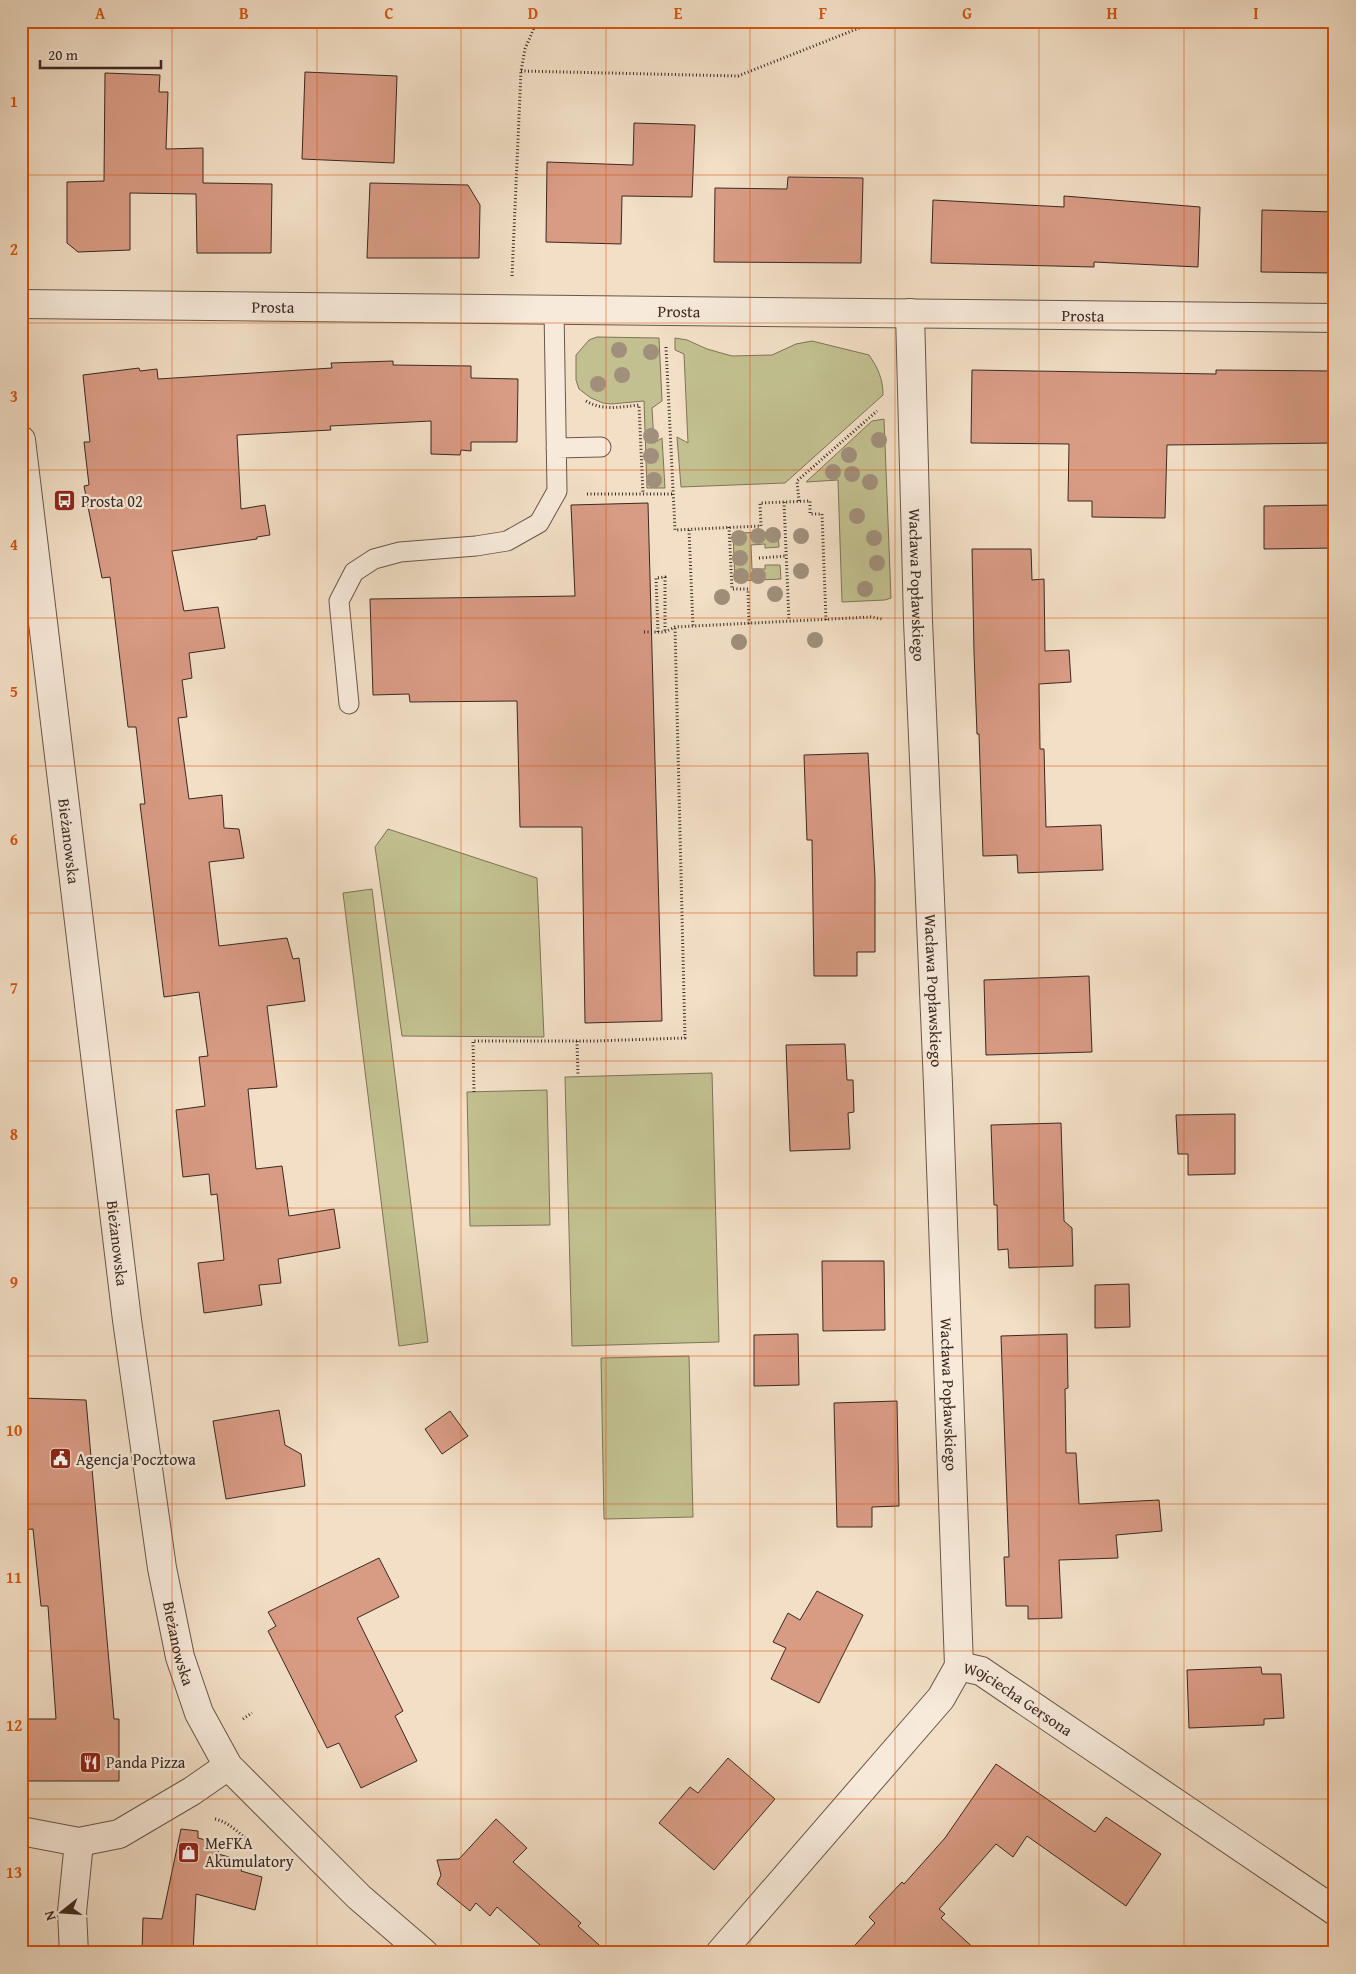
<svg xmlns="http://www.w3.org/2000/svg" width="1356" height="1974" font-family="'Gentium Book Plus',serif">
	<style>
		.green { fill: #c2c090; stroke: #7e7458 }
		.building { fill: #d89b84; stroke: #3b2821 }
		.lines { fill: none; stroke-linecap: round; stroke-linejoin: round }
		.service-casing { stroke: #69564a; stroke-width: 21 }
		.minor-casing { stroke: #69564a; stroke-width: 30 }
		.tertiary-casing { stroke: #69564a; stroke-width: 30 }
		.path { stroke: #3b2821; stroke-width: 3; stroke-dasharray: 1 2.5; stroke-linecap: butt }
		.service { stroke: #f7eada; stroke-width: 19 }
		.minor { stroke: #f7eada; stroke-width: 28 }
		.tertiary { stroke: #f7eada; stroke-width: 28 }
		.tree { fill: #a08f7b }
		.grid { fill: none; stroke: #d7540e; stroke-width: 1; stroke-opacity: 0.55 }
		.labels { text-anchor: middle; stroke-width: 4.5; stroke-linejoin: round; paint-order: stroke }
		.street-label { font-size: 16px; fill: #3b2821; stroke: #f7eada }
		.poi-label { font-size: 16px; fill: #3b2821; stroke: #f7eada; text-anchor: start }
		.neatline { fill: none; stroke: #d7540e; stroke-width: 2 }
		.grid-label { font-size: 16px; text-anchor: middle; font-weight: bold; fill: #d7540e }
	</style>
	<rect width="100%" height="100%" fill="#f2dfc6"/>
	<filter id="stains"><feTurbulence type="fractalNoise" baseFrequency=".004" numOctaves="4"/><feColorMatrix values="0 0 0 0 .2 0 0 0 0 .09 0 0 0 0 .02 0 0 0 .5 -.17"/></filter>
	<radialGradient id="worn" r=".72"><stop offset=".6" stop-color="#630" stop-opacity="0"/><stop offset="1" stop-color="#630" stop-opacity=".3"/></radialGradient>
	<!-- green -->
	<path class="green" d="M597 337 659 338 662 401 652 408 654 443 662 438 665 488H647L644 401 611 404 603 403 591 398 579 389 576 380V355L589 340Z
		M675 338 687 340 707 349 732 356 772 355 796 344 812 341 869 355C878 368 883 379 883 395L785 483 681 487 677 437 688 443 684 354 675 350Z
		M884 419 891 598 885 600 842 602 838 480 806 482 872 421Z
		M778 532 779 547 765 548V544L751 545 752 569H765V565H780L781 579 735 581 733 533Z
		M388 829 537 878 544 1037 402 1036 375 847Z
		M372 889 428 1342 399 1346 343 893Z
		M712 1073 719 1342 572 1346 565 1077Z
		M547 1090 550 1225 470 1226 467 1092Z
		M689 1356 693 1517 604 1519 601 1358Z"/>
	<!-- building -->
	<path class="building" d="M305 72 397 76 394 163 302 159Z
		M105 73 160 75 159 92H168L166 149 203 148V183L272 184 271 253H197L196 194 130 193V250L78 252 67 243V182L104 181Z
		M634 123 695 125 692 197 622 196 621 244 546 242 547 162 633 165Z
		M788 177 863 178 861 263 714 262 715 188 787 189Z
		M370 183 468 185 480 205 479 258H367Z
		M1064 196 1200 207 1198 267 1094 262V267L931 263 933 200 1064 207Z
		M1262 210 1335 212V273L1261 272Z
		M393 361V365L471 366V378L518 379 517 442H471V451L461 450 460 455 431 454V421L330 426 331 430 237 435 241 509 265 505 270 535 257 537V539L172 551 184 611 218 607 225 648 189 653 192 678 182 680 187 717 178 718 189 799 222 795 224 828 239 829 244 858 209 862 219 946 287 938 293 959 299 958 305 1001 267 1006 277 1087 248 1089 256 1169 282 1166 289 1216 334 1209 340 1248 278 1259 281 1283 259 1285 262 1305 204 1313 198 1263 224 1260 217 1194 211 1195 209 1174 183 1177 176 1110 205 1106 199 1057 208 1056 199 992 164 997 140 804H145L136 727H128L110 577 102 578 84 486 89 485 84 442H90L83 375 139 368 140 371 157 369 158 379 332 368 331 363Z
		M972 370 1216 374V370L1335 371V443L1167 445 1165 518 1092 517V501H1068L1069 444 971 443Z
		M648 503 662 1021 585 1023 582 827H520L517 701 410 702 409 694 373 695 370 599 575 596 571 505Z
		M1335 505V548L1264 549V506Z
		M972 549H1031L1032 580 1044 579 1045 651 1069 650 1071 682 1039 684 1040 749H1044L1046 827 1101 825 1103 870 1018 873 1017 855 983 856 979 734H977L974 652Z
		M868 753 875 878V952H857V976H814L812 840H807L804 755Z
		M1089 976 1092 1052 986 1055 984 980Z
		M845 1044 847 1080H853L854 1112 848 1113 850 1149 790 1151 786 1045Z
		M1235 1114V1174L1188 1175V1154H1178L1176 1115Z
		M1061 1123 1064 1221 1072 1228 1073 1266 1009 1268 1008 1249 998 1250 997 1205H994L991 1125Z
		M822 1261H884L885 1330 823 1331Z
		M1129 1284 1130 1327 1095 1328V1285Z
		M798 1334 799 1385 754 1386V1335Z
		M1067 1334 1068 1388 1065 1389 1066 1453H1076L1079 1504 1159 1500 1162 1531 1116 1535 1118 1558 1059 1560 1062 1618 1028 1619V1606H1006L1004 1557H1009L1001 1336Z
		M21 1398 86 1400 114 1719H119V1781H21V1719H56L48 1606H41L33 1529 21 1530Z
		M897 1401 899 1506 872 1507V1527H837L834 1403Z
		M279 1410 285 1445 301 1454 305 1486 226 1499 213 1421Z
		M450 1411 468 1436 442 1454 425 1429Z
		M379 1558 399 1597 357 1618 403 1711 395 1716 417 1761 361 1788 339 1743 327 1748 268 1631 276 1626 268 1612Z
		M817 1591 863 1615 819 1703 771 1679 786 1648 773 1642 788 1613 800 1620Z
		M1261 1667 1262 1674H1281L1284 1718 1264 1719V1725L1189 1728 1187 1670Z
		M728 1758 775 1799 714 1870 659 1823 690 1787 698 1793Z
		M996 1764 1095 1832 1106 1817 1161 1854 1126 1906 1027 1836 1013 1857 996 1844 939 1909 945 1914 941 1918 979 1953H848L875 1923 869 1917 902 1882 904 1884 945 1838Z
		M496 1819 527 1848 513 1862 581 1923 578 1926 608 1953H549L497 1907 490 1916 476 1903 470 1911 437 1884 441 1875 437 1860 459 1859Z
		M181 1829 198 1831V1838L220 1844 218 1854 244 1861 241 1871 262 1877 255 1910 196 1894 193 1953H142L143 1918 162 1919Z"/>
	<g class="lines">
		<defs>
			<path id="service" d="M556 448 601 447
				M349 704 339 601 354 572 374 559 400 552 476 546 507 541 539 523 557 491 554 309"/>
			<g id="minor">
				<path id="s1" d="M21 304 1335 318"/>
				<path id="s2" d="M910 313 918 621 938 1084 959 1666"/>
				<path id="s3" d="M959 1666 981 1671 1335 1911"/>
				<path d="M21 1831 79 1842 119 1834 192 1791 228 1766"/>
				<path d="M74 1953 72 1912 79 1842"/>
				<path d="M720 1953 941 1698 959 1666"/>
			</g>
			<g id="tertiary">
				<path id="s4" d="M21 440 127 1320 162 1568 180 1657 199 1713 228 1766 359 1897 424 1953"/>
			</g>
		</defs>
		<!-- service casing -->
		<use href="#service" class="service-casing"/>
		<!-- minor casing -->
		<use href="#minor" class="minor-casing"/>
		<!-- tertiary casing -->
		<use href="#tertiary" class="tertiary-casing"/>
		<!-- path -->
		<path class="path" d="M521 71 738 76 877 21
			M512 276 521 71 525 49 537 21
			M666 347 675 530 761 526 760 503 810 501V514H822L826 620
			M586 401C603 411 620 407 639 405L643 494
			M587 494H673
			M799 501 797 481 877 411
			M784 502 789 621
			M729 527 732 589H748L749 624
			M689 530 693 626
			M759 558 786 556
			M644 632H665L675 627 871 617 883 619
			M658 632 656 578 665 577V632
			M577 1041 578 1076
			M474 1092 473 1041H595L685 1038 675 627
			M243 1719 252 1713
			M215 1819C229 1822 240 1834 251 1843"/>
		<!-- service -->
		<use href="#service" class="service"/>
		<!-- minor -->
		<use href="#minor" class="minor"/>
		<!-- tertiary -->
		<use href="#tertiary" class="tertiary"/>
	</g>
	<!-- trees -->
	<g class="tree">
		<circle cx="619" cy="350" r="8"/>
		<circle cx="651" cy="352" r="8"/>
		<circle cx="622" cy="375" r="8"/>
		<circle cx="598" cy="384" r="8"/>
		<circle cx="651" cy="436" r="8"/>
		<circle cx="879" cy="440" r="8"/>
		<circle cx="849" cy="455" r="8"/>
		<circle cx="651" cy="456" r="8"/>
		<circle cx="833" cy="472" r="8"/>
		<circle cx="852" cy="474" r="8"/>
		<circle cx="654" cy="480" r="8"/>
		<circle cx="870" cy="482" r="8"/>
		<circle cx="857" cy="516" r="8"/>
		<circle cx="773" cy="535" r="8"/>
		<circle cx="758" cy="536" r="8"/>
		<circle cx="801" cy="536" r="8"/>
		<circle cx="739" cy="538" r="8"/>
		<circle cx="874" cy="538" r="8"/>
		<circle cx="740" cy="558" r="8"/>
		<circle cx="877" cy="563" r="8"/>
		<circle cx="801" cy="571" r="8"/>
		<circle cx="741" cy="576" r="8"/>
		<circle cx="758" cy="576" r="8"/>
		<circle cx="865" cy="589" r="8"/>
		<circle cx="775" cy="594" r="8"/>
		<circle cx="722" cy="597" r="8"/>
		<circle cx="815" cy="640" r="8"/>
		<circle cx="739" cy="642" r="8"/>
	</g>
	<!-- grid -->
	<path class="grid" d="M172 21V1953M317 21V1953M461 21V1953M606 21V1953M750 21V1953M895 21V1953M1039 21V1953M1184 21V1953M21 175H1335M21 323H1335M21 470H1335M21 618H1335M21 766H1335M21 913H1335M21 1061H1335M21 1208H1335M21 1356H1335M21 1504H1335M21 1651H1335M21 1799H1335"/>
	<!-- icons -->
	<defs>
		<symbol id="bus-square" viewBox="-11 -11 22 22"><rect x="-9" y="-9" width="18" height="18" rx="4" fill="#8f2418" stroke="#f7eada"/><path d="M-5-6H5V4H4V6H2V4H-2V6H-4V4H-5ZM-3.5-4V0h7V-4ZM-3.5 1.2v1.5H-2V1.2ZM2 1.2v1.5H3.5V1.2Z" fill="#fff"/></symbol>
		<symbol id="civic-square" viewBox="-11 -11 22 22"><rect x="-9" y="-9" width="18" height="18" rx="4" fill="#8f2418" stroke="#f7eada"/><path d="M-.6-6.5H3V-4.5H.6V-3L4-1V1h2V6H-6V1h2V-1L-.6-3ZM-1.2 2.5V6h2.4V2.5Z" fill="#fff"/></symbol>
		<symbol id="restaurant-square" viewBox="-11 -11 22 22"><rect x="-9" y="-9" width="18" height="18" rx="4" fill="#8f2418" stroke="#f7eada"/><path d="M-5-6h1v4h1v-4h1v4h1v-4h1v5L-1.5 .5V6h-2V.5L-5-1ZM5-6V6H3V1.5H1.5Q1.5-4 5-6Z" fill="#fff"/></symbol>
		<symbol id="shop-square" viewBox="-11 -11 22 22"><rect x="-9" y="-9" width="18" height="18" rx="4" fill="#8f2418" stroke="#f7eada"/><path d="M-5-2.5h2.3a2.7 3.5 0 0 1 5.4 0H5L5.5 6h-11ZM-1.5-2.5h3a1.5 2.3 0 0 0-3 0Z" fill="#fff"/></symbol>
	</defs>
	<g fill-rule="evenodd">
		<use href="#bus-square" x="52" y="488" width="25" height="25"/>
		<use href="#civic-square" x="48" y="1446" width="25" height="25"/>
		<use href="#restaurant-square" x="78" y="1750" width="25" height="25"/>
		<use href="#shop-square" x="176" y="1840" width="25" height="25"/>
	</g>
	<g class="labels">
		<!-- street labels -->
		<g class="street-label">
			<text dy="6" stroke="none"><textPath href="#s1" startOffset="252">Prosta</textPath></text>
			<text dy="6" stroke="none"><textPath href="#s1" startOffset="658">Prosta</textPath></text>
			<text dy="6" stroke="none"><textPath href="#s1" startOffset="1062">Prosta</textPath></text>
			<text dy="6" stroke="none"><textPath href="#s2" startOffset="272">Wacława Popławskiego</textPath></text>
			<text dy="6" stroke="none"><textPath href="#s4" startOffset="404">Bieżanowska</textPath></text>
			<text dy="6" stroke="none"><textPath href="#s2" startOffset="678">Wacława Popławskiego</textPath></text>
			<text dy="6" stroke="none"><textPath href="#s4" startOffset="809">Bieżanowska</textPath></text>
			<text dy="6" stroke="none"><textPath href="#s2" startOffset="1082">Wacława Popławskiego</textPath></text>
			<text dy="6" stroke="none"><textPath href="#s4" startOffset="1214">Bieżanowska</textPath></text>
			<text dy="6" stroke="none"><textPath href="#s3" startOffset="68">Wojciecha Gersona</textPath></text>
		</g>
		<!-- poi labels -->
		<g class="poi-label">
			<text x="81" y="507">Prosta 02</text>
			<text x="76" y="1465">Agencja Pocztowa</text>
			<text x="106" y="1768">Panda Pizza</text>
			<text x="205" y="1849">MeFKA<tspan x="205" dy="18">Akumulatory</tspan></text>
		</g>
	</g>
	<!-- margin -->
	<rect width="1356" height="1974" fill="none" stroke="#f2dfc6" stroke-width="55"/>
	<!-- north arrow -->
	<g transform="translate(62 1912) rotate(253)" stroke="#f7eada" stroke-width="4" paint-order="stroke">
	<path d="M0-4L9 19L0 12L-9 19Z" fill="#3b2821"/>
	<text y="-8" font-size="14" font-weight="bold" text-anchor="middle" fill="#3b2821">N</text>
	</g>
	<!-- scale -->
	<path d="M40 60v8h121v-8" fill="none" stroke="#3b2821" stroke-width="2.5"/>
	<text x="48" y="60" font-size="15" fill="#3b2821" stroke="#f7eada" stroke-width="4" paint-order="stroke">20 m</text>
	<rect x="28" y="28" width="1300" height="1918" class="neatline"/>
	<g class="grid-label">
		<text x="100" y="19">A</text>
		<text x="244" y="19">B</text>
		<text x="389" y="19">C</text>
		<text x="533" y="19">D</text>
		<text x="678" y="19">E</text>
		<text x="823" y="19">F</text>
		<text x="967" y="19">G</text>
		<text x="1112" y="19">H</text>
		<text x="1256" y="19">I</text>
		<text x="14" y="107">1</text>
		<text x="14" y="255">2</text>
		<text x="14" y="402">3</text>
		<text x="14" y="550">4</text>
		<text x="14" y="697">5</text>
		<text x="14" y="845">6</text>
		<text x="14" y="993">7</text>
		<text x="14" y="1140">8</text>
		<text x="14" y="1288">9</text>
		<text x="14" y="1436">10</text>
		<text x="14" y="1583">11</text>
		<text x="14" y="1731">12</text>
		<text x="14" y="1878">13</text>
	</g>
	<rect width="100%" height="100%" filter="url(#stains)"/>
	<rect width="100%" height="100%" fill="url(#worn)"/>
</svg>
